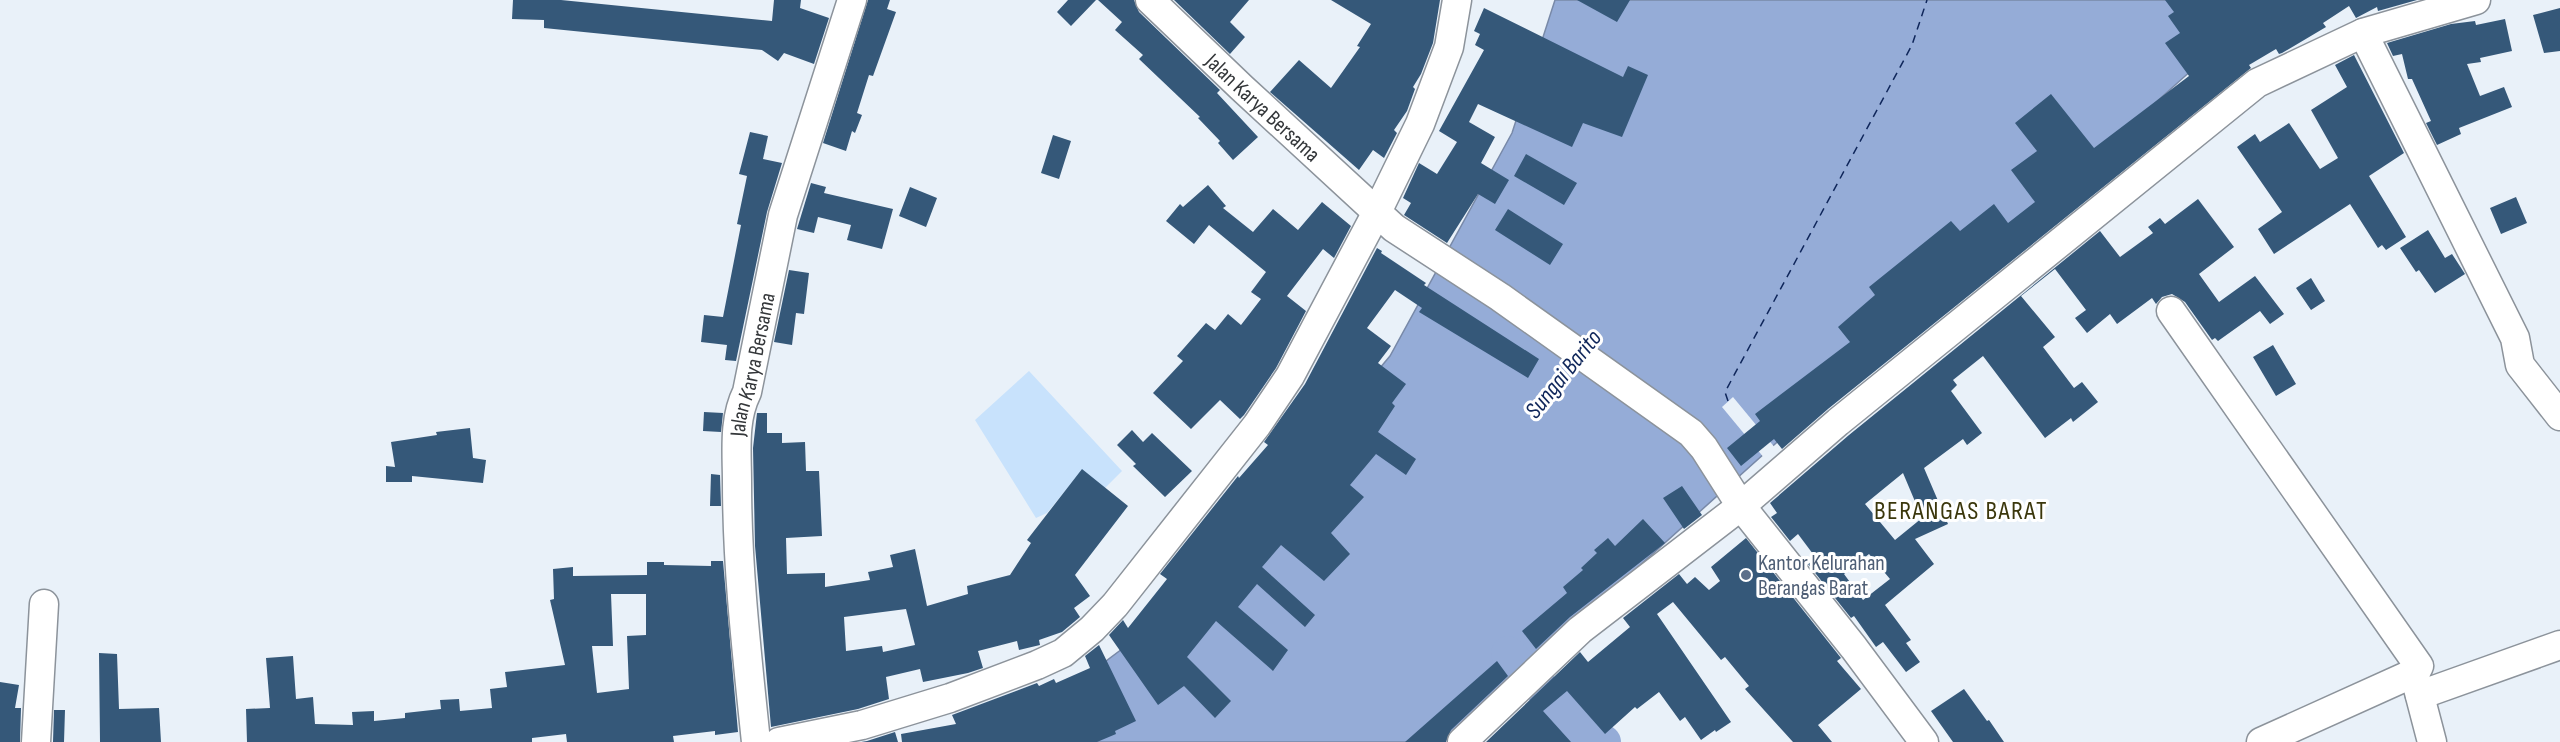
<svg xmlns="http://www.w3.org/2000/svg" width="2560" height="742" font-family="'Sofia Sans Condensed',sans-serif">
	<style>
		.green { fill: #c8e2fc }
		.water { fill: #95acd7; stroke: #7889a8; stroke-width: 1.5 }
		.pier { fill: #e9f1f9 }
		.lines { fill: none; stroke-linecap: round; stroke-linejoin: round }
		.river { stroke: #95acd7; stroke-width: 34 }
		.ferry { stroke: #0f265a; stroke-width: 1.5; stroke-dasharray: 8 6; stroke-linecap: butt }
		.building { fill: #355879; fill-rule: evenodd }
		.minor-casing { stroke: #8c939b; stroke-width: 31 }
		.minor { stroke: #fff; stroke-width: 28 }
		.service-dot { fill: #5c6f8a; stroke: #fff; stroke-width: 2 }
		.labels { text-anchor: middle; stroke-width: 6; stroke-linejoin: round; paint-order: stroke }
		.street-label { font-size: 22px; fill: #34373a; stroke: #fff }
		.service-label { font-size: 22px; fill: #4e5e75; stroke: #fff; text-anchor: start }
		.water-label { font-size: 24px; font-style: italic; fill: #0f265a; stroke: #fff }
		.quarter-label { font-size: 26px; letter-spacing: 1.5px; fill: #3b370c; stroke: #fff }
	</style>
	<rect width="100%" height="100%" fill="#e9f1f9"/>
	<!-- green -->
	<path class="green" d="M1029 371 1122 471 1105 488 1082 470 1047 513 1036 518 975 420Z"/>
	<!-- water -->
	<path class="water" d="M1555 0H2292L2233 33 1443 742H998L1150 628 1238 537 1390 356 1512 133Z"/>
	<!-- pier -->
	<path class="pier" d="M1733 397 1776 449 1765 459 1722 407Z"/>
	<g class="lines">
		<!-- river -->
		<path class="river" d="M1508 653 1580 728 1604 742"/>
		<!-- ferry -->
		<path class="ferry" d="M1728 401 1725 392 1912 45 1927 0"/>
	</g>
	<!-- building -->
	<path class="building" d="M513 0H561L772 21 774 0H801L800 8 829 18 814 64 784 53 778 61 762 50 544 28V20L512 19Z
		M868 0H890L887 9 896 12 873 76 869 75 857 113 862 115 855 133 852 131 846 151 823 143Z
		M1068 0H1096L1071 26 1057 12Z
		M1098 0H1134L1139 12 1220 90 1217 93 1258 137 1233 160 1218 143 1220 141 1198 118 1200 117 1139 59 1143 55 1115 30 1122 22Z
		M1174 0H1249L1230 22 1245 37 1230 54Z
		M1331 0H1440L1433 43 1421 74 1413 87 1415 89 1407 111 1394 130 1397 133 1384 158 1373 150 1359 170 1270 92 1299 60 1331 88 1360 47 1357 46 1371 24Z
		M1577 0H1630L1617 22Z
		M2165 0H2417L2378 11 2377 7 2356 18 2349 6 2323 23 2326 27 2282 53 2279 54 2276 49 2249 65 2251 68 1828 409 1782 449 1774 439 1741 466 1727 448 1760 421 1755 414 1850 342 1838 327 1875 295 1869 287 1951 221 1960 231 1994 204 2008 223 2035 202 2011 170 2037 151 2015 123 2051 94 2094 148 2189 76 2165 43 2180 33 2168 16 2174 12Z
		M1484 8 1623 77 1628 66 1648 75 1622 137 1583 123 1572 147 1478 104 1469 122 1495 137 1481 163 1509 180 1495 204 1478 194 1447 243 1404 215 1411 203 1403 198 1419 163 1437 174 1457 142 1439 131 1484 50 1475 45 1480 34 1474 31Z
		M2560 8V51L2544 53 2533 15Z
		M2505 19 2512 51 2480 58 2481 62 2467 64 2480 96 2504 87 2512 107 2459 128 2461 134 2437 145 2426 123 2431 121 2412 79H2408L2402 54 2393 56 2387 43 2451 24 2475 21 2476 25Z
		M2354 55 2404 153 2369 176 2406 237 2386 250 2382 245 2378 248 2350 204 2274 254 2258 229 2282 212 2237 147 2255 134 2260 142 2289 123 2320 169 2338 158 2311 110 2347 87 2335 65Z
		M750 132 768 136 763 159 782 163 767 212 736 361 725 360 727 345 701 342 704 315 723 317 741 225 737 224 747 176 739 174Z
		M1053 135 1071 141 1059 179 1041 173Z
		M1526 154 1577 183 1564 205 1514 176Z
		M811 183 826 187 824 193 893 209 882 249 847 240 851 225 818 217 814 233 797 229Z
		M1208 185 1226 206 1223 208 1253 232 1273 209 1298 230 1322 202 1351 226 1334 258 1323 249 1287 296 1306 311 1276 368 1244 415 1240 419 1220 400 1191 429 1153 393 1183 361 1177 356 1206 323 1215 330 1228 314 1241 325 1261 299 1251 292 1266 272 1209 225 1194 244 1166 221 1180 204 1183 207Z
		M910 187 937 198 926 227 899 216Z
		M2516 197 2527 223 2501 234 2490 208Z
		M2198 199 2234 247 2199 274 2219 302 2255 276 2284 314 2270 324 2260 311 2218 341 2215 338 2212 340 2185 302 2172 294 2162 297 2156 304 2152 298 2117 324 2110 314 2087 333 2075 318 2086 310 2055 269 2021 296 2055 337 2043 347 2074 388 2082 382 2098 402 2073 422 2071 418 2045 438 1983 356 1953 380 1957 385 1951 391 1982 433 1967 445 1963 439 1924 468 1948 524 1915 539 1934 564 1885 605 1911 640 1906 643 1920 662 1906 672 1883 642 1876 647 1854 616 1851 618 1808 564 1816 558 1798 534 1790 541 1771 517 1777 513 1770 503 1849 435 2100 231 2120 257 2153 233 2148 227 2160 218 2165 224ZM1903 473 1922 518 1895 540 1865 504ZM1869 554 1890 579 1863 600 1844 574Z
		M1508 209 1563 244 1550 265 1495 230Z
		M2428 230 2445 258 2452 254 2465 274 2435 293 2419 270 2416 272 2400 248Z
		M1377 248 1382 251 1381 253 1426 283 1424 285 1539 359 1528 378 1419 312 1422 308 1395 290 1367 328 1391 346 1378 363 1406 384 1392 403 1395 406 1378 432 1416 459 1406 475 1376 454 1350 485 1364 497 1331 533 1350 554 1324 581 1281 545 1262 567 1315 615 1305 627 1257 584 1238 607 1288 650 1273 671 1216 621 1187 657 1231 701 1215 718 1184 686 1158 705 1109 635 1123 620 1128 628 1167 579 1160 574 1238 476 1239 478 1268 445 1264 442 1305 384Z
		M789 270 809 273 804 314 796 313 792 345 774 342Z
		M2311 278 2325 301 2311 310 2296 288Z
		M2273 345 2296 384 2276 396 2253 357Z
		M704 412 723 413 721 432 703 431Z
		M757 413H767V433H782V443L805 442 806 471H819L822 536 786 538 787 574 825 573V587L870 580 868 572 893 567 890 555 915 549 927 606 968 594 967 586 1010 575 1031 543 1027 540 1082 469 1128 506 1075 575 1090 596 1074 608 1080 617 1062 632 1039 640 1040 645 1019 650 1017 641 978 651 983 668 968 673 923 682 920 669 886 677 889 699 858 709 771 727 755 546 753 448ZM906 609 915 645 883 652 882 646 846 651 844 617Z
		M470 428 473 458 486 460 483 483 412 476V482H386V466L395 467 391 442 437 435 436 432Z
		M1132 430 1143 442 1152 433 1192 471 1165 497 1133 466 1136 464 1117 445Z
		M711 474 720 475 721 506H710Z
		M1682 486 1702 515 1684 529 1663 498Z
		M1643 519 1665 543 1570 617 1536 649 1522 631 1567 593 1563 587 1583 570 1581 568 1597 553 1594 550 1608 538 1615 546Z
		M1746 538 1841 658 1837 661 1861 689 1818 725 1832 742H1793L1745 689 1749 686 1725 657 1721 660 1673 602 1657 614 1731 722 1716 732 1715 730 1701 740 1685 717 1680 721 1659 692 1637 709 1635 707 1605 734 1567 691 1543 711 1571 742H1486L1580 652 1588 662 1630 627 1623 618 1679 574 1687 584 1695 577 1709 590 1720 581 1711 567Z
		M711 561H723L738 732 715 735V731L673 736 674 742H567L566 734 532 738V742H247L246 709 270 708 266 658 293 656 296 699 313 697 315 724 353 725 352 712 374 711V721L405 718V713L441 709 440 700 459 699 460 711 492 708 490 689 507 687 505 672 565 665 550 600 554 599 553 569 573 567V576L647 575V562H664V565L711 566ZM611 594H646V635L627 636 629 689 597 693 592 646H613Z
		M1099 645 1136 721 1115 731 1116 734 1097 742H902L901 734 956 724 952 715 1037 683 1039 686 1054 679 1056 683 1090 668 1085 656Z
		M99 653 117 654 119 709 159 708 161 742H100Z
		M1497 661 1508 676 1451 730 1446 742H1405Z
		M0 682 19 685 15 708H21L20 742H0Z
		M1964 689 1987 721 1989 720 2004 742H1953L1931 711Z
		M54 710H65L64 742H53Z
		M895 732 898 742H861L867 741Z"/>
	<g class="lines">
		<defs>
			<g id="minor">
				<path id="s1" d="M1150 0 1242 88 1394 228 1500 297 1691 433 1704 448 1741 506 1854 648 1924 742"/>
				<path d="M2363 33 2515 338 2520 365 2560 416"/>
				<path d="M2171 311 2419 666 2416 672 2261 742"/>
				<path d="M2415 677 2432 742"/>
				<path d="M2420 695 2560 645"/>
				<path d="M36 742 44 604"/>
				<path id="s2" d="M756 742C747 655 737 569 737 482 737 452 733 420 747 392L783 215 852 0"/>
				<path d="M779 742 862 725 950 698 1037 665 1063 653 1092 629 1115 605 1257 425 1290 376 1377 212 1420 124 1449 47 1457 0"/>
				<path d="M1462 742 1580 630 1741 506 1838 422 2257 83 2363 33 2476 0"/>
			</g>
		</defs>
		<!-- minor casing -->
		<use href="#minor" class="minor-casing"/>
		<!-- minor -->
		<use href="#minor" class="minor"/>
	</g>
	<!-- markers -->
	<circle class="service-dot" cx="1746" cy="575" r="6"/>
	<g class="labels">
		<!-- street labels -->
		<g class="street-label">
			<text dy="8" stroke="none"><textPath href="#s1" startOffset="156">Jalan Karya Bersama</textPath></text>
			<text dy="8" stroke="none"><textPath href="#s2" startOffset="380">Jalan Karya Bersama</textPath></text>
		</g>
		<!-- service labels -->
		<g class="service-label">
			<text x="1758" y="570">Kantor Kelurahan<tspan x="1758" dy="25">Berangas Barat</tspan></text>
		</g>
		<!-- water labels -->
		<g class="water-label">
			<text transform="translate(1563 374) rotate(-51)" y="8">Sungai Barito</text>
		</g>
		<!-- quarter labels -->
		<g class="quarter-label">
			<text x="1961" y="519">BERANGAS BARAT</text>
		</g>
	</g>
</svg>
